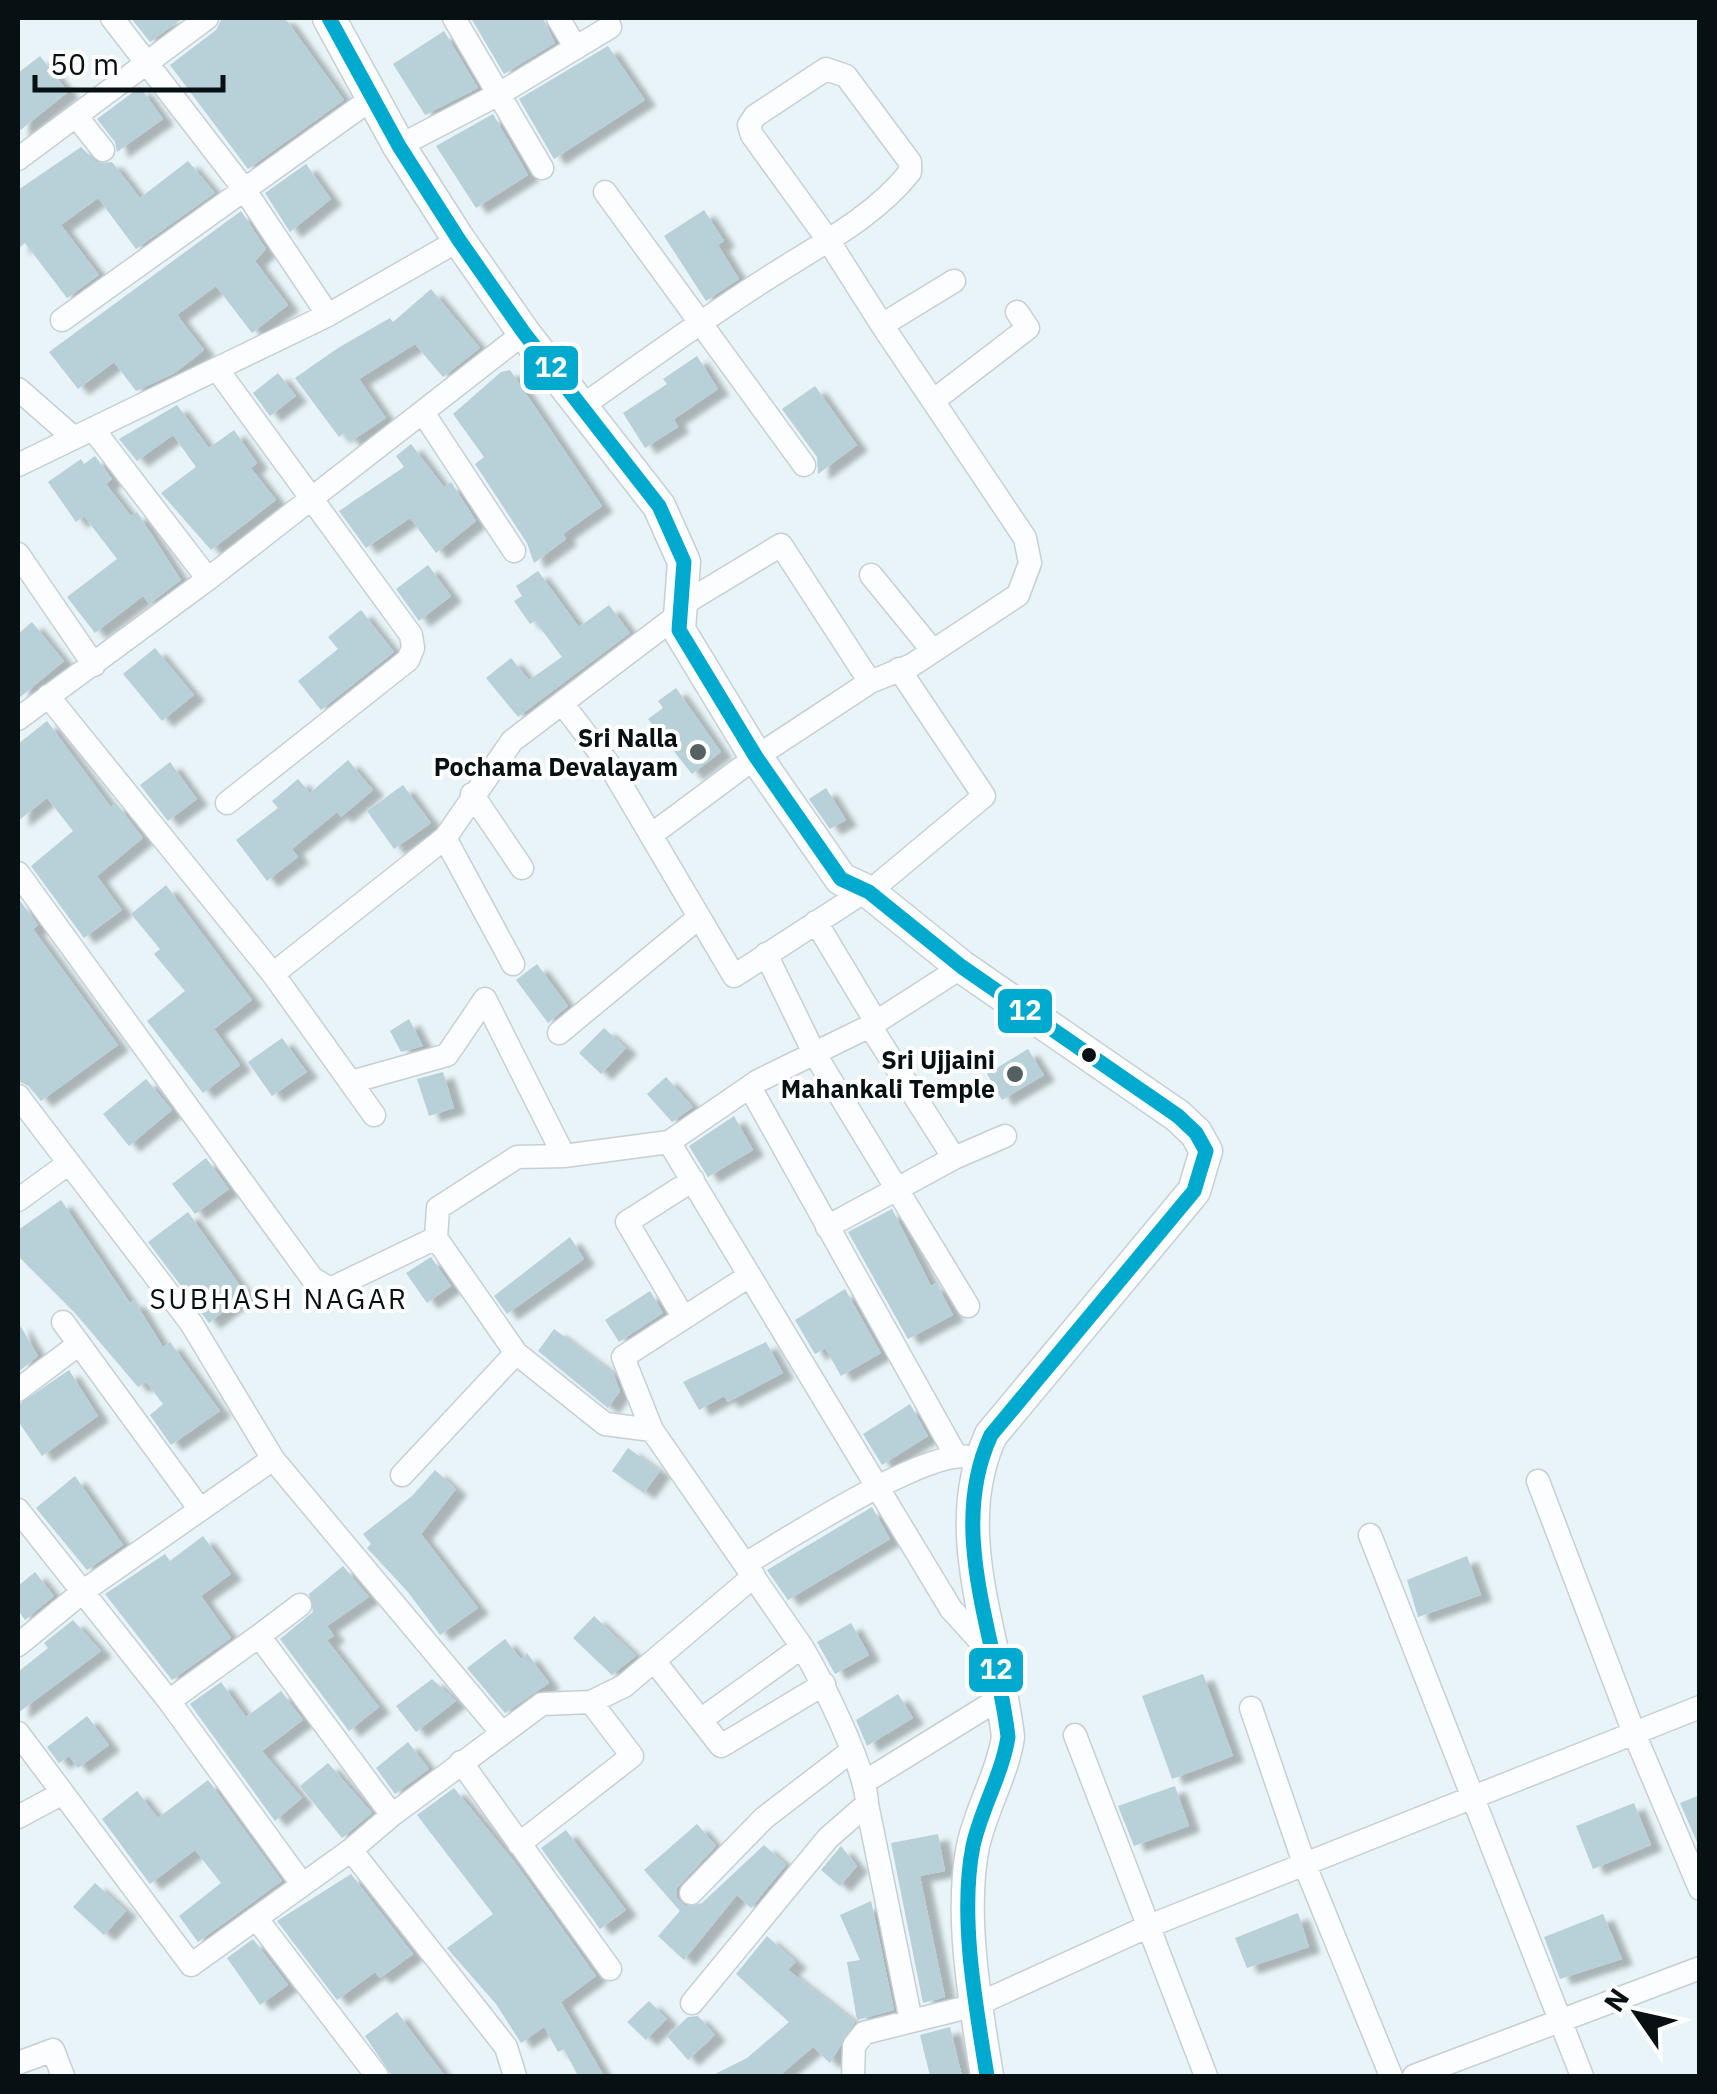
<svg xmlns="http://www.w3.org/2000/svg" width="1717" height="2094" font-family="'IBM Plex Sans',sans-serif">
	<style>
		.building { fill: #b8d0d7; filter: url(#shadow) }
		.lines { fill: none; stroke-linecap: round; stroke-linejoin: round }
		.street-casing { stroke: #c6d0d4; stroke-width: 25 }
		.secondary-casing { stroke: #c6d0d4; stroke-width: 35 }
		.street { stroke: #fcfdfe; stroke-width: 22 }
		.secondary { stroke: #fcfdfe; stroke-width: 32 }
		.bus-1-casing { stroke: #fff; stroke-width: 22 }
		.bus-1 { stroke: #00a9ce; stroke-width: 15 }
		.poi-dot { fill: #566062; stroke: #fff; stroke-width: 4 }
		.bus-dot { fill: #071012; stroke: #fff; stroke-width: 4 }
		.labels { text-anchor: middle; stroke-width: 8; stroke-linejoin: round; paint-order: stroke }
		.poi-label { font-size: 25px; font-weight: bold; fill: #071012; stroke: #fff; text-anchor: end }
		.neighbourhood-label { font-size: 28px; letter-spacing: 2.5px; fill: #071012; stroke: #fff }
		.line-badge { stroke: #fff; stroke-width: 4 }
		.badge-label { font-size: 28px; text-anchor: middle; font-weight: bold; fill: #fff }
	</style>
	<defs>
		<filter id="shadow"><feDropShadow dx="11" dy="6" stdDeviation="2.5" flood-color="#0004"/></filter>
	</defs>
	<rect width="100%" height="100%" fill="#e8f4f8"/>
	<!-- building -->
	<path class="building" d="M131 18H183L150 42Z
		M222 18H285L344 100 248 169 170 65 216 30Z
		M471 18H543L555 43 504 74Z
		M444 31 478 88 425 115 393 64Z
		M608 46 645 100 554 159 519 99Z
		M40 56 68 92 18 132V73Z
		M140 87 163 119 117 152 115 142 97 119Z
		M493 114 528 175 476 208 436 146Z
		M81 147 97 163 112 162 140 198 188 161 215 193 136 249 98 198 61 225 99 275 67 298 25 243 18 249V190Z
		M306 164 331 199 290 232 265 193Z
		M704 210 724 241 718 245 739 279 706 301 664 236Z
		M241 211 266 249 255 261 288 305 252 333 216 286 177 315 204 350 175 373 136 391 114 362 78 389 49 352Z
		M431 289 480 348 443 377 415 344 359 379 386 418 350 442 344 433 339 437 295 378 338 348 390 318 393 322Z
		M697 356 718 389 674 419 678 427 645 448 623 413 667 384 663 379Z
		M510 370 602 506 563 534 566 539 534 563 527 543 475 464 484 457 453 414 501 372Z
		M278 373 296 396 270 416 253 393Z
		M815 386 857 445 818 474 817 457 782 409Z
		M177 405 209 448 234 430 257 463 251 468 276 500 211 550 161 493 196 467 173 435 137 461 119 439Z
		M411 444 444 487 451 482 476 521 436 553 410 518 366 548 339 511 404 467 396 456Z
		M95 456 112 479 106 484 131 516 137 512 181 580 149 604 143 596 95 633 67 597 117 559 84 516 76 522 48 482 81 459 84 464Z
		M428 565 451 596 419 621 396 589Z
		M538 571 579 627 609 605 630 633 518 717 486 678 511 658 529 680 562 657 535 621 530 624 514 601 522 596 516 586Z
		M361 610 394 652 321 710 298 681 338 649 328 637Z
		M32 622 64 661 18 699V634Z
		M155 648 194 695 162 721 123 674Z
		M676 688 721 752 692 774 648 719 663 708 658 701Z
		M47 721 111 807 116 803 143 838 97 876 122 910 84 938 31 866 73 831 47 798 18 821V744Z
		M348 760 373 790 341 817 337 812 292 849 298 857 267 881 236 840 278 808 272 801 298 779 310 793Z
		M170 762 197 799 168 821 140 785Z
		M403 785 431 823 394 849 367 811Z
		M826 788 846 820 830 829 809 799Z
		M166 885 252 1000 214 1029 240 1065 203 1093 147 1021 185 991 154 954 160 949 131 914Z
		M18 898 38 925 33 929 118 1045 41 1101 29 1086 18 1081Z
		M537 964 568 1006 548 1023 516 980Z
		M409 1019 423 1046 401 1052 390 1031Z
		M604 1028 626 1048 601 1074 579 1053Z
		M282 1038 307 1072 272 1096 248 1062Z
		M1028 1049 1044 1075 1002 1100 987 1074Z
		M443 1072 454 1108 429 1116 417 1079Z
		M666 1077 693 1107 672 1122 647 1094Z
		M146 1079 172 1110 129 1146 103 1114Z
		M734 1116 753 1150 708 1177 689 1146Z
		M206 1158 229 1189 195 1214 172 1184Z
		M61 1200 130 1303 134 1300 163 1347 170 1342 220 1411 171 1445 150 1415 163 1404 146 1382 138 1387 75 1313 18 1256V1230Z
		M892 1209 931 1286 936 1283 953 1315 908 1339 848 1232Z
		M188 1212 246 1294 209 1323 148 1242Z
		M570 1237 584 1259 507 1314 494 1296Z
		M431 1257 451 1286 427 1303 406 1273Z
		M845 1289 881 1353 841 1376 825 1348 815 1354 795 1320Z
		M650 1291 663 1313 619 1342 605 1320Z
		M18 1322 38 1356 18 1372Z
		M554 1329 613 1373 620 1391 608 1408 538 1351Z
		M766 1342 783 1373 728 1402 724 1396 699 1410 683 1382Z
		M69 1370 98 1416 42 1456 18 1421V1405Z
		M910 1404 928 1436 882 1465 863 1434Z
		M628 1448 660 1471 644 1493 612 1471Z
		M435 1470 456 1489 421 1534 478 1608 440 1635 408 1592 367 1548 371 1544 363 1534 412 1496Z
		M75 1476 123 1545 87 1570 36 1508Z
		M872 1507 890 1539 788 1600 767 1570Z
		M203 1536 231 1574 201 1596 231 1638 172 1680 105 1594 165 1554 170 1561Z
		M1467 1556 1481 1595 1418 1617 1407 1580Z
		M343 1566 369 1597 327 1626 334 1636 327 1640 379 1707 349 1731 280 1639 313 1612 309 1594Z
		M35 1572 54 1596 25 1620 18 1610V1586Z
		M594 1616 636 1656 612 1675 573 1638Z
		M73 1620 101 1651 18 1713V1672L48 1648 44 1643Z
		M851 1623 869 1655 835 1674 817 1642Z
		M505 1639 521 1659 527 1653 549 1683 505 1713 467 1668Z
		M1203 1674 1233 1756 1172 1779 1142 1696Z
		M432 1679 456 1701 416 1732 396 1706Z
		M221 1682 246 1717 281 1691 303 1720 262 1751 302 1798 275 1821 190 1704Z
		M898 1694 913 1718 867 1746 856 1720Z
		M87 1716 109 1745 78 1768 69 1756 59 1763 47 1747Z
		M408 1742 429 1769 395 1794 376 1768Z
		M328 1763 372 1813 342 1838 300 1786Z
		M208 1780 282 1881 198 1942 179 1916 221 1883 195 1850 150 1884 102 1819 137 1791 158 1818Z
		M1175 1786 1189 1826 1134 1846 1118 1806Z
		M454 1788 517 1865 596 1976 561 2002 604 2076H578L564 2049 558 2052 544 2027 521 2043 496 2004 447 1948 493 1914 417 1815Z
		M1700 1795V1849L1680 1803Z
		M1634 1803 1651 1845 1593 1869 1576 1826Z
		M697 1824 716 1846 677 1888V1898L686 1907 702 1903 764 1845 786 1865 751 1908 737 1895 684 1960 658 1936 680 1911 644 1870Z
		M566 1830 626 1910 600 1929 541 1848Z
		M938 1834 945 1871 920 1876 945 1997 923 2003 891 1843Z
		M841 1846 857 1866 840 1886 821 1870Z
		M351 1874 413 1954 380 1978 375 1972 337 2000 277 1921Z
		M95 1883 126 1911 104 1935 73 1907Z
		M871 1901 894 2010 857 2020 847 1962 860 1960 840 1915Z
		M1298 1913 1309 1947 1247 1968 1235 1938Z
		M1603 1914 1622 1959 1560 1979 1544 1937Z
		M767 1936 796 1962 788 1970 855 2022 830 2063 813 2047 779 2076H711L747 2058 789 2022 736 1974Z
		M253 1939 288 1985 260 2005 227 1958Z
		M649 2001 667 2019 646 2040 627 2022Z
		M397 2012 420 2043 445 2076H392L365 2036Z
		M698 2016 715 2035 688 2060 667 2036 688 2017Z
		M950 2027 962 2076H930L920 2035Z"/>
	<g class="lines">
		<defs>
			<path id="street" d="M112 18 244 189 328 315
				M454 18 542 168
				M558 18 576 48
				M76 116 103 150
				M399 146 499 94 610 27
				M18 159 207 18
				M605 192 804 465
				M62 320 374 97
				M217 369 411 635 413 648 408 660 227 803
				M18 389 74 438
				M933 401 1028 328 1017 312
				M581 407C641 364 701 321 763 281 812 249 873 219 910 172V162L846 76 826 69 755 116 749 125 752 135 828 240 882 325
				M424 414 514 551
				M93 429 208 579
				M18 465 328 315 459 240
				M18 554 94 665
				M871 575 933 651
				M680 606 781 545 870 682
				M48 696 273 974 374 1115
				M562 703 610 766 734 976 865 891
				M18 719 208 579 524 333
				M472 794 522 868
				M651 835 756 757 870 682 912 665 1018 595 1030 563 1025 538 882 325 954 281
				M445 838 513 964
				M18 873 312 1278 330 1289 436 1238 438 1208 517 1157 564 1156 669 1142 758 1081 870 1026 962 967
				M869 892 984 796 899 669
				M816 922 876 1022
				M766 954 813 1051 968 1306
				M273 974 445 838 512 741 678 615
				M559 1033 697 919
				M351 1082 447 1055 485 999 564 1156
				M751 1089 955 1454
				M18 1096 191 1323 273 1459 502 1733
				M669 1142 951 1609 992 1654
				M954 1158 1005 1136
				M18 1200 69 1163
				M827 1227 954 1158 870 1026
				M436 1238 516 1353 605 1424 652 1430 802 1647C822 1681 866 1768 867 1804L911 2021
				M682 1315 627 1222 693 1180
				M63 1322 199 1508
				M18 1390 79 1344
				M652 1430 623 1357 749 1276
				M402 1475 516 1353
				M1538 1481 1634 1733 1700 1889
				M18 1510 169 1701 302 1884
				M1370 1535 1582 2076
				M745 1564C788 1539 927 1448 969 1457
				M259 1636 300 1605
				M18 1645 85 1590 273 1459
				M655 1662 721 1746 824 1684
				M169 1701 259 1636 392 1815
				M1251 1708 1304 1863 1391 2076
				M702 1719 802 1647
				M18 1733 191 1965 351 1850 392 1815 542 1704 591 1702 624 1686 754 1576
				M1075 1735 1206 2076
				M461 1762 610 1969
				M866 1781 1002 1697
				M18 1817 61 1794
				M519 1844 632 1756 591 1702
				M351 1850 506 2047 515 2076
				M691 1893 764 1818 850 1752
				M256 1918 377 2076
				M692 2003 828 1838 867 1804
				M18 2063 53 2050 63 2076
				M853 2076 854 2046 864 2033 976 2005 1149 1926 1700 1707
				M1414 2076 1700 1968"/>
			<path id="secondary" d="M329 18 399 146 459 240 524 333 659 506 684 562 679 630 756 757 841 879 869 892 962 967 1178 1116 1196 1133 1206 1151 1194 1191 991 1435C946 1532 997 1637 1008 1737 1002 1775 981 1809 973 1846 959 1916 976 2007 987 2076"/>
		</defs>
		<!-- street casing -->
		<use href="#street" class="street-casing"/>
		<!-- secondary casing -->
		<use href="#secondary" class="secondary-casing"/>
		<!-- street -->
		<use href="#street" class="street"/>
		<!-- secondary -->
		<use href="#secondary" class="secondary"/>
		<defs>
			<path id="bus-1" d="M329 18 399 146 459 240 524 333 659 506 684 562 679 630 756 757 841 879 869 892 962 967 1178 1116 1196 1133 1206 1151 1194 1191 991 1435C946 1532 997 1637 1008 1737 1002 1775 981 1809 973 1846 959 1916 976 2007 987 2076"/>
		</defs>
		<!-- bus-1 casing -->
		<use href="#bus-1" class="bus-1-casing"/>
		<!-- bus-1 -->
		<use href="#bus-1" class="bus-1"/>
	</g>
	<!-- markers -->
	<g class="poi-dot">
		<circle cx="698" cy="752" r="10"/>
		<circle cx="1015" cy="1074" r="10"/>
	</g>
	<circle class="bus-dot" cx="1089" cy="1055" r="9"/>
	<g class="labels">
		<!-- poi labels -->
		<g class="poi-label">
			<text x="678" y="747">Sri Nalla<tspan x="678" dy="29">Pochama Devalayam</tspan></text>
			<text x="995" y="1069">Sri Ujjaini<tspan x="995" dy="29">Mahankali Temple</tspan></text>
		</g>
		<!-- neighbourhood labels -->
		<g class="neighbourhood-label">
			<text x="279" y="1309">SUBHASH NAGAR</text>
		</g>
	</g>
	<g class="line-badge">
		<rect x="522" y="344" width="58" height="48" rx="10" fill="#00a9ce"/>
		<rect x="996" y="987" width="58" height="48" rx="10" fill="#00a9ce"/>
		<rect x="967" y="1646" width="58" height="48" rx="10" fill="#00a9ce"/>
	</g>
	<g class="badge-label">
		<text x="551" y="377">12</text>
		<text x="1025" y="1020">12</text>
		<text x="996" y="1679">12</text>
	</g>
	<!-- border -->
	<rect width="1717" height="2094" fill="none" stroke="#071012" stroke-width="40"/>
	<!-- north arrow -->
	<g transform="translate(1637 2014) rotate(304)" stroke="#ffffff" stroke-width="8" paint-order="stroke">
	<path d="M0-8L18 38L0 25L-18 38Z" fill="#071012"/>
	<text y="-15" font-size="28" font-weight="bold" text-anchor="middle" fill="#071012">N</text>
	</g>
	<!-- scale -->
	<path d="M35 75v15h188v-15" fill="none" stroke="#071012" stroke-width="5"/>
	<text x="50" y="75" font-size="30" fill="#071012" stroke="#ffffff" stroke-width="8" paint-order="stroke">50 m</text>
</svg>
